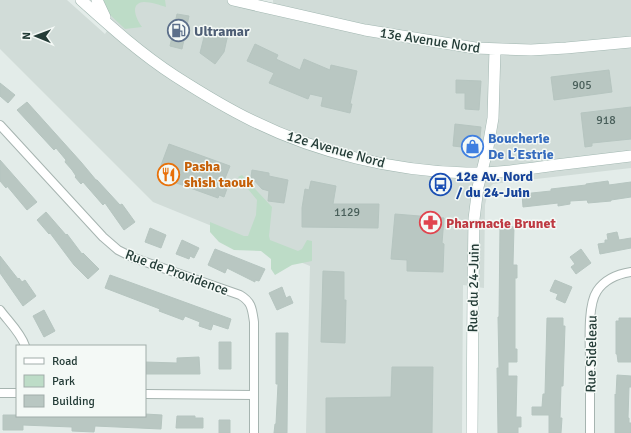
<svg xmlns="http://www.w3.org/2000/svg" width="631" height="433" font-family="Signika,sans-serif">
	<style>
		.built { fill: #d1dcd8 }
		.green { fill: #bddcc7 }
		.building { fill: #b9c7c2; stroke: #b6c5c0 }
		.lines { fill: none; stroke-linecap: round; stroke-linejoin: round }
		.street-casing { stroke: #a6b4b0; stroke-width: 10 }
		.secondary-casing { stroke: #a2b7b1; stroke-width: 12 }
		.street { stroke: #fff; stroke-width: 8 }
		.secondary { stroke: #fff; stroke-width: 11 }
		.labels { text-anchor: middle; stroke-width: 3; stroke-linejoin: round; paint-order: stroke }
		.number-label { font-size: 12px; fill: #495f5a }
		.service-label { font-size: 14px; font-weight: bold; fill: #4e5e75; stroke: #f4f9f6; text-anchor: start }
		.street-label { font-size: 14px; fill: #243c37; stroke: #f4f9f6 }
		.shop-label { font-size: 14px; font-weight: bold; fill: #366cbe; stroke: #f4f9f6; text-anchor: start }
		.food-label { font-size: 14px; font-weight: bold; fill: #c56008; stroke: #f4f9f6; text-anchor: start }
		.transit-label { font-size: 14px; font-weight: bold; fill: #164399; stroke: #f4f9f6; text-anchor: start }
		.health-label { font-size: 14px; font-weight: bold; fill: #be3a42; stroke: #f4f9f6; text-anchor: start }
	</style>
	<rect width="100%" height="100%" fill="#e3ece9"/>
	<!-- built -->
	<path class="built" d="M0 0H67L105 34 110 26 97 0H233L273 10V0H631V168L493 184 489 188 485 205 484 288 463 285 462 433H306L310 266 153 202 0 49Z"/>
	<!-- green -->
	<path class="green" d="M101 0H165L166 7C160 5 151 2 144 2 129 3 136 19 142 27L125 29 108 13Z
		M242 175 272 207 269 236 270 240 298 251 302 249 307 240 312 241V261L292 265 275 275 271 269V259L261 251 234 250 219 242 210 232V222L244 236H248L256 215 257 200 238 177Z"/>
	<!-- building -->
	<path class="building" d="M177 14 189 16 182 49 170 46Z
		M206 29 228 34 224 52 215 64 200 53Z
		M255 44 278 55 276 59 300 70 304 59 330 70 331 65 357 71 350 104H352L350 113 321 106 323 97 310 94 308 99 269 83 274 73 247 61Z
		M609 70 612 92 554 100 551 77Z
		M456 80 481 81 479 110 465 109V93H456Z
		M0 83 15 95 8 103 0 96Z
		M27 102 81 162 96 180H97L120 205 122 204 135 222 124 230 105 203 103 205 83 182 81 184 75 177 76 176 72 170 65 162 66 160 56 148 54 150 17 110Z
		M631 107V139L592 143V146L585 147 581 113Z
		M455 124 481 127 479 149 453 146Z
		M169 144 230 166 224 181 229 183 224 197 219 195 218 198 157 176Z
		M0 160 37 202 27 210 7 186 6 188 0 181Z
		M252 170 269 173V176L288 180 284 203 268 201 269 191 262 189 251 177Z
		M311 181 336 186 333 204H379L378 228 302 227V208L305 189 309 190Z
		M608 181 609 185 631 182V197L611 200V201L588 203 587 200 570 201V204L558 206V203L523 207 522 194 551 191V189L586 185V184Z
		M46 212 66 235 67 234 82 254 83 253 99 269 88 279 74 265 50 233 49 234 37 220Z
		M395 214 444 218 442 243 444 244 443 272 407 271V260L391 259Z
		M500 226 514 227 513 265H517V278H515V349H517V362H508V376H517L516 417H521V427H518V433H498L497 368H499L498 317H499Z
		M150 228 166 235 161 248 145 242Z
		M617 232 619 240 631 238V248L600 254 598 244 605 243V240H608L607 234Z
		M182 240 199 248 194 258 190 256 189 259 176 254Z
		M215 249 265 269 259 281 255 280V282L227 268 225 273 208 265Z
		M581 249 591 263 576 274 571 267 575 264 570 257Z
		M0 256 18 279 19 278 22 282 25 280 36 296 23 306 0 273Z
		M323 271 344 272V300H346L345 343 321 342Z
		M110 275 231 319 228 329 213 324 211 330 199 326 200 322 185 316 183 320 159 311 160 309 105 288Z
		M555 280 572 287 565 303 556 299 558 294 550 291Z
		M282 287 286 298 290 296 293 303 277 310 269 293Z
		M44 310 55 331 44 337 33 316Z
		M547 318H563V326H565L563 386H561L560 418H562L561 433H549V415H532V407H542L543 394H545Z
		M619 318H631V362H618L617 354H616V321H619Z
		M276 333H288L287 433H274L275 424H276L278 384H276Z
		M219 342H231V369H219Z
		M199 357 200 374H145V362L177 363V358Z
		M392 367H433L432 433H326V398L391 397Z
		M617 375 631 376V387H629L628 418H629V423H631V433H615V394L616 395Z
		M145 414 162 415 161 429 95 426 94 432 72 431V427L23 425V430H3V415H17V416L142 417 145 416Z
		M177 416H195V418H203V428H176Z
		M219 420H230V433H219Z"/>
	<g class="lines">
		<defs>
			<path id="street" d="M0 125 103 237 118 250 134 258 240 295C252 302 252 309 254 322V433
				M0 310C8 321 21 333 25 346
				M0 393H17
				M145 394 254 395
				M590 433C590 410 590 386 590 363 590 344 587 306 597 291 605 279 618 274 631 272"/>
			<path id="secondary" d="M81 0C111 27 141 54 175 76 200 92 226 108 253 121 318 153 394 171 466 173 496 174 526 169 556 165 581 162 606 159 631 156
				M97 0 105 17
				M233 0 365 30 475 48 531 50 566 48 631 42
				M472 433 473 290 474 219 478 187 488 147 493 118 495 49"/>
		</defs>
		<!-- street casing -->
		<use href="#street" class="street-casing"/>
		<!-- secondary casing -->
		<use href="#secondary" class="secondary-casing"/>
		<!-- street -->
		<use href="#street" class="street"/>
		<!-- secondary -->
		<use href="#secondary" class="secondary"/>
	</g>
	<!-- icons -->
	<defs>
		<symbol id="fuel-ring" viewBox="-11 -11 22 22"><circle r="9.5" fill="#f4f9f6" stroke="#5c6f8a" stroke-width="1.5"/><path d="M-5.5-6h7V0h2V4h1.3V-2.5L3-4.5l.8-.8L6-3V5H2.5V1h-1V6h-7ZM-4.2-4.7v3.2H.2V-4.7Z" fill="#5c6f8a"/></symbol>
		<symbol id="shop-ring" viewBox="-11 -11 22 22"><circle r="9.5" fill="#f4f9f6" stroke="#3f7fe0" stroke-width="1.5"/><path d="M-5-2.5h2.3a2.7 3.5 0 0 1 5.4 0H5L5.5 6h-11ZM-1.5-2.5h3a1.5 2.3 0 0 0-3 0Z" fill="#3f7fe0"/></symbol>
		<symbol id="restaurant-ring" viewBox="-11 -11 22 22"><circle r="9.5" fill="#f4f9f6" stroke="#e8710a" stroke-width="1.5"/><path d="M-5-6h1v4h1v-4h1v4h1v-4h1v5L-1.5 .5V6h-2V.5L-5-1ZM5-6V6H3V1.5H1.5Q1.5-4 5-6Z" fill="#e8710a"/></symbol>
		<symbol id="bus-ring" viewBox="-11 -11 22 22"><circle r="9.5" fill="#f4f9f6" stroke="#1a4fb4" stroke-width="1.5"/><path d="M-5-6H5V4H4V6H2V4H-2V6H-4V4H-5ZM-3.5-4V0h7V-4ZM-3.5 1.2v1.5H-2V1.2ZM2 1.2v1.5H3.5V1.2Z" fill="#1a4fb4"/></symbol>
		<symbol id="pharmacy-ring" viewBox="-11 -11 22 22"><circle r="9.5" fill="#f4f9f6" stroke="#e0444e" stroke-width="1.5"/><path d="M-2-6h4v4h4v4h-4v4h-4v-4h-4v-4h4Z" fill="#e0444e"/></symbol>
	</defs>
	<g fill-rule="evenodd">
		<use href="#fuel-ring" x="166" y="18" width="25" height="25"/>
		<use href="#shop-ring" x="460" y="134" width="25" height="25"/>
		<use href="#restaurant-ring" x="156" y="162" width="25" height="25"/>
		<use href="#bus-ring" x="428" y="172" width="25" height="25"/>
		<use href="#pharmacy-ring" x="418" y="210" width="25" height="25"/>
	</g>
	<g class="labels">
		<!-- number labels -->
		<g class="number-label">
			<text x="582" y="89">905</text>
			<text x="606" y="124">918</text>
			<text x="347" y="216">1129</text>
		</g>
		<!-- service labels -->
		<g class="service-label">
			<text x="194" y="36">Ultramar</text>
		</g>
		<!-- street labels -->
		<g class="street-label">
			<text transform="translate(430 40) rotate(9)" y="5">13e Avenue Nord</text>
			<text transform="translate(336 149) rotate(16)" y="5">12e Avenue Nord</text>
			<text transform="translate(177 272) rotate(20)" y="5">Rue de Providence</text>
			<text transform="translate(473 288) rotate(-89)" y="5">Rue du 24-Juin</text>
			<text transform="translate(591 354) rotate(-89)" y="5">Rue Sideleau</text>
		</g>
		<!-- shop labels -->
		<g class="shop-label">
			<text x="488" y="143">Boucherie<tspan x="488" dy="16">De L’Estrie</tspan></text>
		</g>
		<!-- food labels -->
		<g class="food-label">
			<text x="184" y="171">Pasha<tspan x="184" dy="16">shish taouk</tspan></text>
		</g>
		<!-- transit labels -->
		<g class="transit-label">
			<text x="456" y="181">12e Av. Nord<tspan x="456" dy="16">/ du 24-Juin</tspan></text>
		</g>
		<!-- health labels -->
		<g class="health-label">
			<text x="446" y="228">Pharmacie Brunet</text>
		</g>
	</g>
	<!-- legend -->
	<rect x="16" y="345" width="130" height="72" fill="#f4f9f6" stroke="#a1adaa"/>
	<rect x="24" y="358" width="20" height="6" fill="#ffffff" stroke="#a1adaa"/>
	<text x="52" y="365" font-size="12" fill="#243c37">Road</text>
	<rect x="24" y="375" width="20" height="12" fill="#bddcc7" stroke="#a1adaa"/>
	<text x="52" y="385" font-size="12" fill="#243c37">Park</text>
	<rect x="24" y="395" width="20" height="12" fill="#b9c7c2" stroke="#a1adaa"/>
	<text x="52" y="405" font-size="12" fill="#243c37">Building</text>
	<!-- north arrow -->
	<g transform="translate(36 36) rotate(271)" stroke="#f4f9f6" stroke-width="3" paint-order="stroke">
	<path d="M0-3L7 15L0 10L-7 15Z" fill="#243c37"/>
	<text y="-6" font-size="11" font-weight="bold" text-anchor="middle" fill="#243c37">N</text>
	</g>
</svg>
